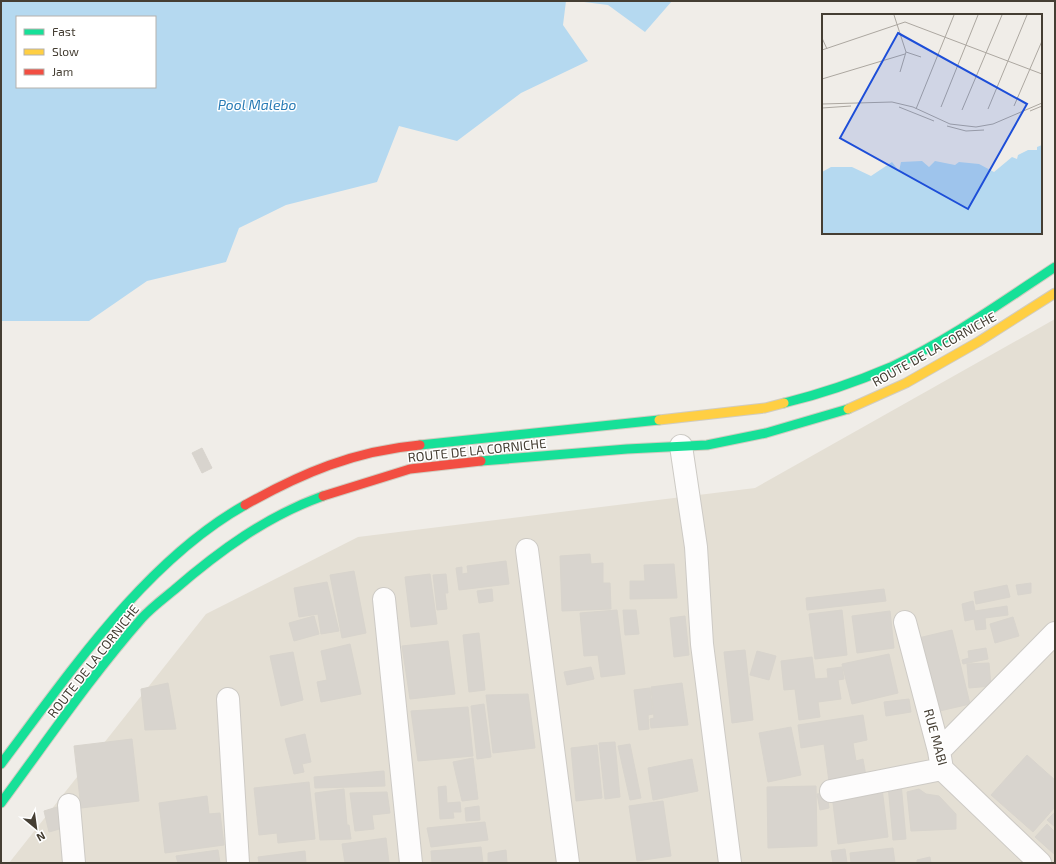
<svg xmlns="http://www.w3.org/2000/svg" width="1056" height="864" font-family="'Exo 2',sans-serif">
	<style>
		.residential { fill: #e4dfd4 }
		.water { fill: #b5d9f0; fill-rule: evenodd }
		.building { fill: #d8d4ce; stroke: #d8d4cd }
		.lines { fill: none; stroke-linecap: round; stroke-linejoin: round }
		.street-casing { stroke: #cdcac5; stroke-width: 24 }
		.fast-casing { stroke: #d1ccc0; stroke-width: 11 }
		.slow-casing { stroke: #d1ccc0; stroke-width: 11 }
		.jam-casing { stroke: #d1ccc0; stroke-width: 11 }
		.street { stroke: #fdfcfc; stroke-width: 22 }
		.fast { stroke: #16e098; stroke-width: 9 }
		.slow { stroke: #ffcf43; stroke-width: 9 }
		.jam { stroke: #f24e42; stroke-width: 9 }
		.labels { text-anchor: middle; stroke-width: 3; stroke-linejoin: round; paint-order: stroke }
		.street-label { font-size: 13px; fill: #453e33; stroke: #fff }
		.water-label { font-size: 14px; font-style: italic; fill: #287bb5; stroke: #fff }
		.inset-road { fill: none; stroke: #aca7a0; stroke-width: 1 }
		.view { fill: #1d4ed8; fill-opacity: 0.15; stroke: #1d4ed8; stroke-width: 2 }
		.inset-edge { fill: none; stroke: #453e33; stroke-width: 2 }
	</style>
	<rect width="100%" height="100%" fill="#f0ede8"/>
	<!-- residential -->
	<path class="residential" d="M1055 319V863H9L206 614 358 537 755 488Z"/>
	<!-- water -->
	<path class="water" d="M1 1H566L563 25 588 61 521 93 457 141 399 126 377 182 286 205 239 228 226 262 147 281 89 321H1ZM17 17H155V87H17Z
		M576 1H672L645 32 608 5Z"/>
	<!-- building -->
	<path class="building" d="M202 448 212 468 202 473 192 453Z
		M590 554 591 564 603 563V583H610L611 609 562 611 560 556Z
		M506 561 509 584 459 590 456 568 462 567V574L468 573 467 566Z
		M674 564 677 598 630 599V581H645L644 565Z
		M354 571 366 633 342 638 330 575Z
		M430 574 437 624 411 627 405 577Z
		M446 574 448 593H445L447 609 437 610 433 575Z
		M327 582 339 631 321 634 318 614 299 617 294 588Z
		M1031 583V593L1018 595 1016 585Z
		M1007 585 1010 597 976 604 974 592Z
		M492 589 493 601 479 603 477 591Z
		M884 589 886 601 807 610 806 598Z
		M973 601 975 611 1007 606 1008 615 985 618 986 629 976 630 974 619 965 621 962 604Z
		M617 610 625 674 601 677 598 655 584 656 580 613Z
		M623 610H636L639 634 625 635Z
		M842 610 847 655 815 659 809 614Z
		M890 611 894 648 857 653 852 616Z
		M314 616 319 634 294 641 289 623Z
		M685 616 689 655 674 657 670 618Z
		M1013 617 1019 636 995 643 990 624Z
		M952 630 970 704 931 713 914 639Z
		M479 633 485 690 469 692 463 635Z
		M448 641 455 694 410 699 402 646Z
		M350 644 361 694 321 702 317 682 327 680 321 651Z
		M986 648 988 659 963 664 962 660 969 658 968 651Z
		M745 650 753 720 732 723 724 652Z
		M757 651 776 656 769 680 750 675Z
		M293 652 303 700 281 706 270 656Z
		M889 654 898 693 852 704 842 664Z
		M812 657 815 679 828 678 827 669 842 667 844 679 838 680 841 699 818 702 820 717 799 720 795 689 784 690 781 661Z
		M989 663 991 686 969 688 967 664Z
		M591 667 594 679 567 685 564 672Z
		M168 683 176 729 145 730 141 689Z
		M682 683 688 725 651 728 650 719 654 718 651 687Z
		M650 688 653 714 648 715 649 729 639 730 634 690Z
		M528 694 535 748 493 753 486 695Z
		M909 699 911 712 886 716 884 702Z
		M484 704 491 757 477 759 471 706Z
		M468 707 473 756 418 761 411 711Z
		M863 715 867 740 853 743 856 761 863 759 866 776 829 782 824 744 801 748 798 725Z
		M791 727 801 775 768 782 759 733Z
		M305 734 311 762 302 764 304 772 294 774 285 739Z
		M132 739 139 801 81 808 74 746Z
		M615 742 620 797 605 799 599 743Z
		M630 744 641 798 630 800 618 746Z
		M597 745 602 798 576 801 571 748Z
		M1027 755 1055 780V807L1033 832 991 795Z
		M473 758 478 799 462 801 453 762Z
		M692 759 698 791 653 800 648 768Z
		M384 771 385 786 315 788 314 777Z
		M309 782 315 839 278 843 277 833 259 835 254 788Z
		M901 783 906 839 893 840 888 785Z
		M446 786 447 803 460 802 461 812H453L454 818 440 819 438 787Z
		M816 786 817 846 768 848 767 787Z
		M882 788 888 837 838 844 832 795Z
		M344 789 347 825H349L351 839 320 840 315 793Z
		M919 789 926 794 939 796 956 814V829L911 831 907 792Z
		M387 792 390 813 372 815 374 829 355 831 350 793Z
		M827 793 829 808 820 810 817 794Z
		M207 796 209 814 220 813 224 845 165 853 159 803Z
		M663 801 671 856 637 861 629 806Z
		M479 806 480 820 466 821 465 808Z
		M57 807 63 828 49 832 44 811Z
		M1055 812V827L1047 820Z
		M485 822 488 840 431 847 427 828Z
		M1047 824 1055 832 1054 854 1035 837Z
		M386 838 389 863H345L342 844Z
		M481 847 483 863H432L431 851Z
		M893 848 895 863H851L850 853Z
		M845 849 847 863H833L831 851Z
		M218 850 220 863H178L176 856Z
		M506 850 507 863H488V853Z
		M305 851 306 863H259L258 857Z
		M930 857 931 863H917V860Z"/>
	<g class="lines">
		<defs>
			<path id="street" d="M681 446 696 547 702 644 730 863
				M527 550 568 863
				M384 599 411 863
				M905 622 939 751 942 769 1040 863
				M228 699 238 863
				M939 751 1055 633
				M831 791 942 769
				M69 805 74 863"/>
			<path id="fast" d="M784 403C821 394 856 382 891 367 949 340 1002 302 1055 267
				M420 445 659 420
				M481 461 627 449 707 445 766 433 848 409
				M1 764C69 674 145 561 245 505
				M1 803C47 741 91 676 142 618 151 608 163 599 174 590 219 551 267 516 323 496"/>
			<path id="slow" d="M848 409 906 383 978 342 1055 293
				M659 420 765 408 784 403"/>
			<path id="jam" d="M323 496 410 469 481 461
				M245 505C302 473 354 451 420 445"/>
		</defs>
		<!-- street casing -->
		<use href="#street" class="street-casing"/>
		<!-- fast casing -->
		<use href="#fast" class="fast-casing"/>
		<!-- slow casing -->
		<use href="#slow" class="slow-casing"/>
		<!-- jam casing -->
		<use href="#jam" class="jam-casing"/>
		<!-- street -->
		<use href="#street" class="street"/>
		<!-- fast -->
		<use href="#fast" class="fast"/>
		<!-- slow -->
		<use href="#slow" class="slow"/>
		<!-- jam -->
		<use href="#jam" class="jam"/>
	</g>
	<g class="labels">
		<!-- street labels -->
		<g class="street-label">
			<text transform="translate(934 349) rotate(-29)" y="5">ROUTE DE LA CORNICHE</text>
			<text transform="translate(477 450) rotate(-6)" y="5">ROUTE DE LA CORNICHE</text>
			<text transform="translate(93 661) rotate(-52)" y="5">ROUTE DE LA CORNICHE</text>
			<text transform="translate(936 737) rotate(75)" y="5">RUE MABI</text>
		</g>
		<!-- water labels -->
		<g class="water-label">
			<text x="257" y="110">Pool Malebo</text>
		</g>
	</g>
	<!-- overview -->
	<g transform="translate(822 14)">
		<rect width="220" height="220" fill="#f0ede8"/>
		<path d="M220 131V219H0V158L9 153H30L49 162 70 148 77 157 79 148 100 147 107 153 113 147 133 151 137 148 157 150 172 158 190 143 195 145 196 141 206 136H215V133Z" fill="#b5d9f0"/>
		<path class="inset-road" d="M72 1 84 38 78 58M0 24 5 35M0 36 83 8 220 60M84 38 99 43M0 65 83 40M0 90 70 88 91 93 128 110 154 113 171 110 220 89M192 92 220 27M77 93 112 107M119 93 156 1M0 94 29 92M94 95 132 1M166 95 205 1M140 96 180 1M208 97 220 92M125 112 144 117 162 116"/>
		<path class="view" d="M76 19 205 90 146 195 18 124Z"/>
		<rect width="220" height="220" class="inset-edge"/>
	</g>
	<!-- border -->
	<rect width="1056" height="864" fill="none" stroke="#453e33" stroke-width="4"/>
	<!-- legend -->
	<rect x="16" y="16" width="140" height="72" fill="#ffffff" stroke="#b5b2ad"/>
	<rect x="24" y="29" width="20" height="6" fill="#16e098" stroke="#b5b2ad"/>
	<text x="52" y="36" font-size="12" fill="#453e33">Fast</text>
	<rect x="24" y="49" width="20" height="6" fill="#ffcf43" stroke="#b5b2ad"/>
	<text x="52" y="56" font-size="12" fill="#453e33">Slow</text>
	<rect x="24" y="69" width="20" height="6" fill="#f24e42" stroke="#b5b2ad"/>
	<text x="52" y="76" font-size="12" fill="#453e33">Jam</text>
	<!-- north arrow -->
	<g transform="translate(36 828) rotate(151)" stroke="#ffffff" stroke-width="3" paint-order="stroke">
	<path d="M0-3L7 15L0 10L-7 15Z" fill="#453e33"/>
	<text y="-6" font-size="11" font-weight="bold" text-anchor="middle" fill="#453e33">N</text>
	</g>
</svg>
